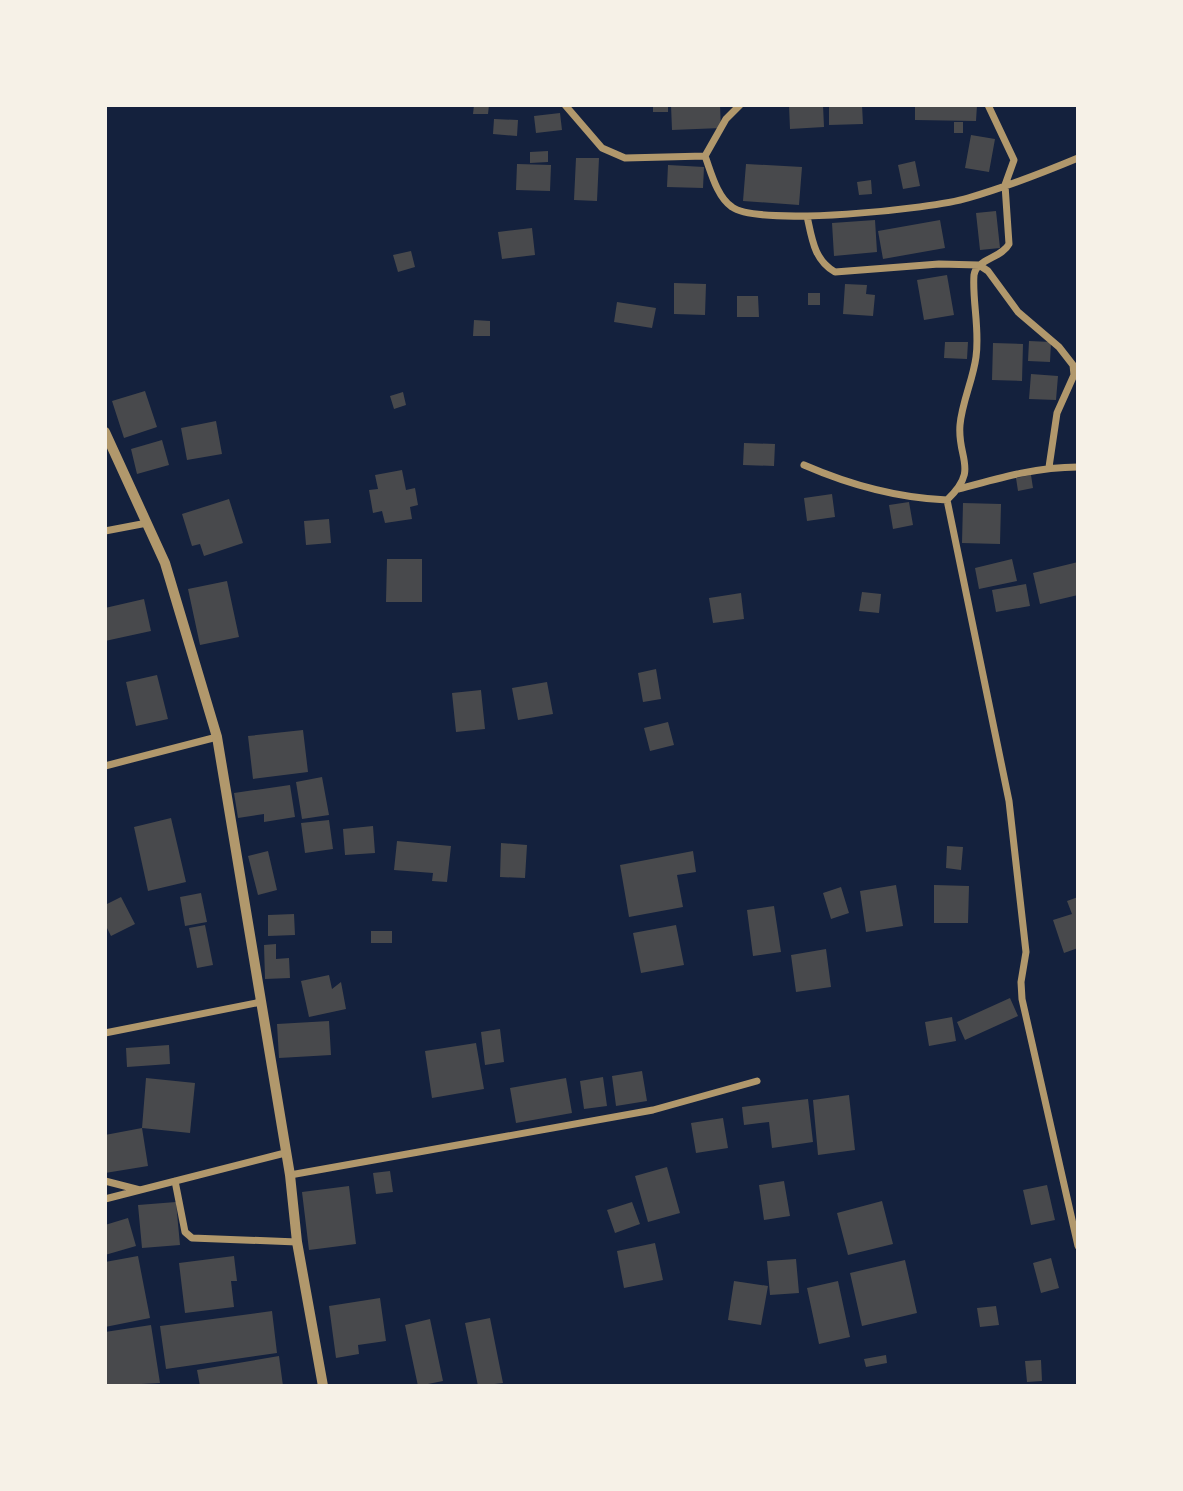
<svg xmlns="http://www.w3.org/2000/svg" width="1183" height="1491" font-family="Mulish,sans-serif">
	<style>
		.building { fill: #48494c }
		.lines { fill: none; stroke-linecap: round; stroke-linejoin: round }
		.minor { stroke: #b1986c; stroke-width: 7 }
		.tertiary { stroke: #b1986c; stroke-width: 10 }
	</style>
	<rect width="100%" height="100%" fill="#14213d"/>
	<!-- building -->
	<path class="building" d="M474 105H489L488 114H473Z
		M653 105H668V112H653Z
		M671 105H720L721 128 672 130Z
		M789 105H823L824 127 790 129Z
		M829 105H862L863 124 829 125Z
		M915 105H977L976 121 915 120Z
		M560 113 562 130 536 133 534 116Z
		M494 119 518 120 517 136 493 134Z
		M954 122H963V133H954Z
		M971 135 995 139 989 172 965 168Z
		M548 151V162L530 163V152Z
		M576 158H599L597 201 574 200Z
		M915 161 920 186 903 189 898 165Z
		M517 164 551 165 550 191 516 190Z
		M746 164 802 167 799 205 743 201Z
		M668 165 704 167 703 188 667 187Z
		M871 180 872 194 859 195 857 182Z
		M996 211 1000 248 980 250 976 213Z
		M875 220 877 252 834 256 832 223Z
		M940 220 945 248 883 259 878 231Z
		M532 228 535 255 502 259 498 232Z
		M411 251 415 267 398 272 393 255Z
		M947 275 954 315 924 320 917 280Z
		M674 283 706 284 705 315 674 314Z
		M845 284 867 285 866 294 875 295 873 316 843 314Z
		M808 293H820V305H808Z
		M737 296H758L759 317H737Z
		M617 302 656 308 652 328 614 322Z
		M474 320 490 321V336H473Z
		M1029 341 1051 342 1050 362 1028 361Z
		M945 342H968L967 359 944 358Z
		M993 343 1023 344 1022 381 992 380Z
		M1031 374 1058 376 1056 400 1029 399Z
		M145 391 157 427 124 438 112 401Z
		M403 392 406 405 394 409 390 396Z
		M216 421 222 454 187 460 181 428Z
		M162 440 169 465 137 474 131 449Z
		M744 443 775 444 774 466 743 465Z
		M402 470 406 490 415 488 418 505 410 507 412 519 385 523 382 511 373 513 369 490 378 489 375 475Z
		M1031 475 1033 488 1018 491 1016 478Z
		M832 494 835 517 807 521 804 498Z
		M229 499 243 543 204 556 200 544 192 546 182 514Z
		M909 502 913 525 893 529 889 505Z
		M963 503 1001 504 1000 544 962 543Z
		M329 519 331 543 306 545 304 521Z
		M387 559H422V602H386Z
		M1012 559 1017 581 979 589 975 568Z
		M1078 562V595L1040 604 1033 573Z
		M227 581 239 637 200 645 188 589Z
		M1026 584 1030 606 996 612 992 590Z
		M862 592 881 594 879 613 859 611Z
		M741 593 744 619 713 623 709 598Z
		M144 599 151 631 105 641V608Z
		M656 669 661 699 643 702 638 673Z
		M157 675 168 719 136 726 126 682Z
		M547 682 553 714 518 720 512 688Z
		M481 690 485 729 456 732 452 693Z
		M668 722 674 745 650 751 644 728Z
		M303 730 308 772 253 779 248 736Z
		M322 777 329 815 302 819 296 782Z
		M290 785 295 817 264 822V814L238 818 234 793Z
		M171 818 186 882 148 891 134 827Z
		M329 820 333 849 305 853 301 823Z
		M373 826 375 853 345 855 343 829Z
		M397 841 451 846 447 882 432 881 433 873 394 870Z
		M501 843 527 845 525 878 500 877Z
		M947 846 963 847 961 870 946 868Z
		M268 851 277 890 258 895 248 856Z
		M693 851 696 872 677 875 683 907 629 917 620 865Z
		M896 885 903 926 866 932 860 891Z
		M934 885 969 886 968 923H934Z
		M841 887 849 913 831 919 823 893Z
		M201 893 207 922 185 926 180 897Z
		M121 897 135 924 111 936 105 924V905Z
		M1078 897V948L1064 953 1053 920 1072 914 1067 901Z
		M774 906 781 952 753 956 747 910Z
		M294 914 295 935 268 936V915Z
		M205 925 213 965 197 968 189 928Z
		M676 925 684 965 641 973 633 933Z
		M371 931H392V943H371Z
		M276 944V959L289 958 290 978 265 979 264 945Z
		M826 949 831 987 796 992 791 955Z
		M329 975 332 989 341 982 346 1009 309 1017 301 981Z
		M1010 998 1018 1016 965 1040 957 1022Z
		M952 1017 956 1041 929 1046 925 1022Z
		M329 1021 331 1055 279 1058 277 1024Z
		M500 1029 504 1062 485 1065 481 1032Z
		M476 1043 484 1089 432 1098 425 1051Z
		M169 1045 170 1064 127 1067 126 1048Z
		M642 1071 647 1101 616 1106 612 1076Z
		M603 1077 607 1106 584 1109 580 1081Z
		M146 1078 195 1083 190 1133 142 1128Z
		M566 1078 572 1113 516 1123 510 1088Z
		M849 1095 855 1150 818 1155 813 1100Z
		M808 1099 813 1142 772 1148 769 1122 744 1125 742 1107Z
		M723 1118 728 1148 696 1153 691 1123Z
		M142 1128 148 1166 105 1173V1135Z
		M667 1167 680 1213 648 1222 635 1176Z
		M390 1171 393 1192 376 1194 373 1173Z
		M784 1181 790 1216 764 1220 759 1185Z
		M1047 1185 1055 1220 1031 1225 1023 1190Z
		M349 1186 356 1244 309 1250 302 1192Z
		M882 1201 893 1244 848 1255 837 1213Z
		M176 1202 180 1245 142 1248 138 1205Z
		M632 1202 640 1224 615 1233 607 1210Z
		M128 1218 136 1246 105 1255V1225Z
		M655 1243 663 1280 624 1288 617 1251Z
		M138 1256 150 1318 105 1327V1262Z
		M234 1256 237 1281H231L234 1307 185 1313 179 1263Z
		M1051 1258 1059 1288 1041 1293 1033 1263Z
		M796 1259 799 1293 770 1295 767 1261Z
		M905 1260 917 1313 862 1326 850 1273Z
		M734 1281 768 1286 761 1325 728 1320Z
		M838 1281 850 1337 819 1344 807 1288Z
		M380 1298 386 1341 358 1345 359 1354 336 1358 329 1306Z
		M996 1306 999 1325 980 1327 977 1308Z
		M272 1311 277 1353 166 1369 160 1326Z
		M490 1318 503 1383 478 1386 465 1323Z
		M430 1319 443 1381 418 1386 405 1325Z
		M151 1325 160 1383 105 1386V1332Z
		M886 1355 887 1363 866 1367 864 1359Z
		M279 1356 283 1386H200L197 1370Z
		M1041 1360 1042 1381 1027 1382 1025 1361Z"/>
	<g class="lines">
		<!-- minor -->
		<path class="minor" d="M565 105 602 148 625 158 705 156C711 172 717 197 732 207 760 227 932 209 968 198 1006 187 1042 173 1078 158
			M988 105 1014 160 1005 185 1009 244C1002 258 976 259 974 275 972 300 980 329 976 357 973 380 962 402 960 425 957 459 980 469 947 500L1009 801 1026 952 1021 982 1022 999 1078 1246
			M705 156 726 119 740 105
			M807 216C812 239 814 260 835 272L939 264 979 265 988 271 1018 312 1059 347 1073 365 1074 375 1057 413 1049 467
			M804 465C850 485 897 498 947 500
			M959 489C999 478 1036 467 1078 467
			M105 531 147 523
			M105 766 217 737
			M105 1033 261 1002
			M290 1175 653 1110 757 1081
			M105 1181 140 1190
			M175 1181 185 1232 192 1238 297 1242
			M105 1199 285 1153"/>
		<!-- tertiary -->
		<path class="tertiary" d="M105 432 165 563 217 737 290 1175 297 1242 323 1386"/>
	</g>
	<!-- border -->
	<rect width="1183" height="1491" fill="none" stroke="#f6f1e7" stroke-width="214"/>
</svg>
